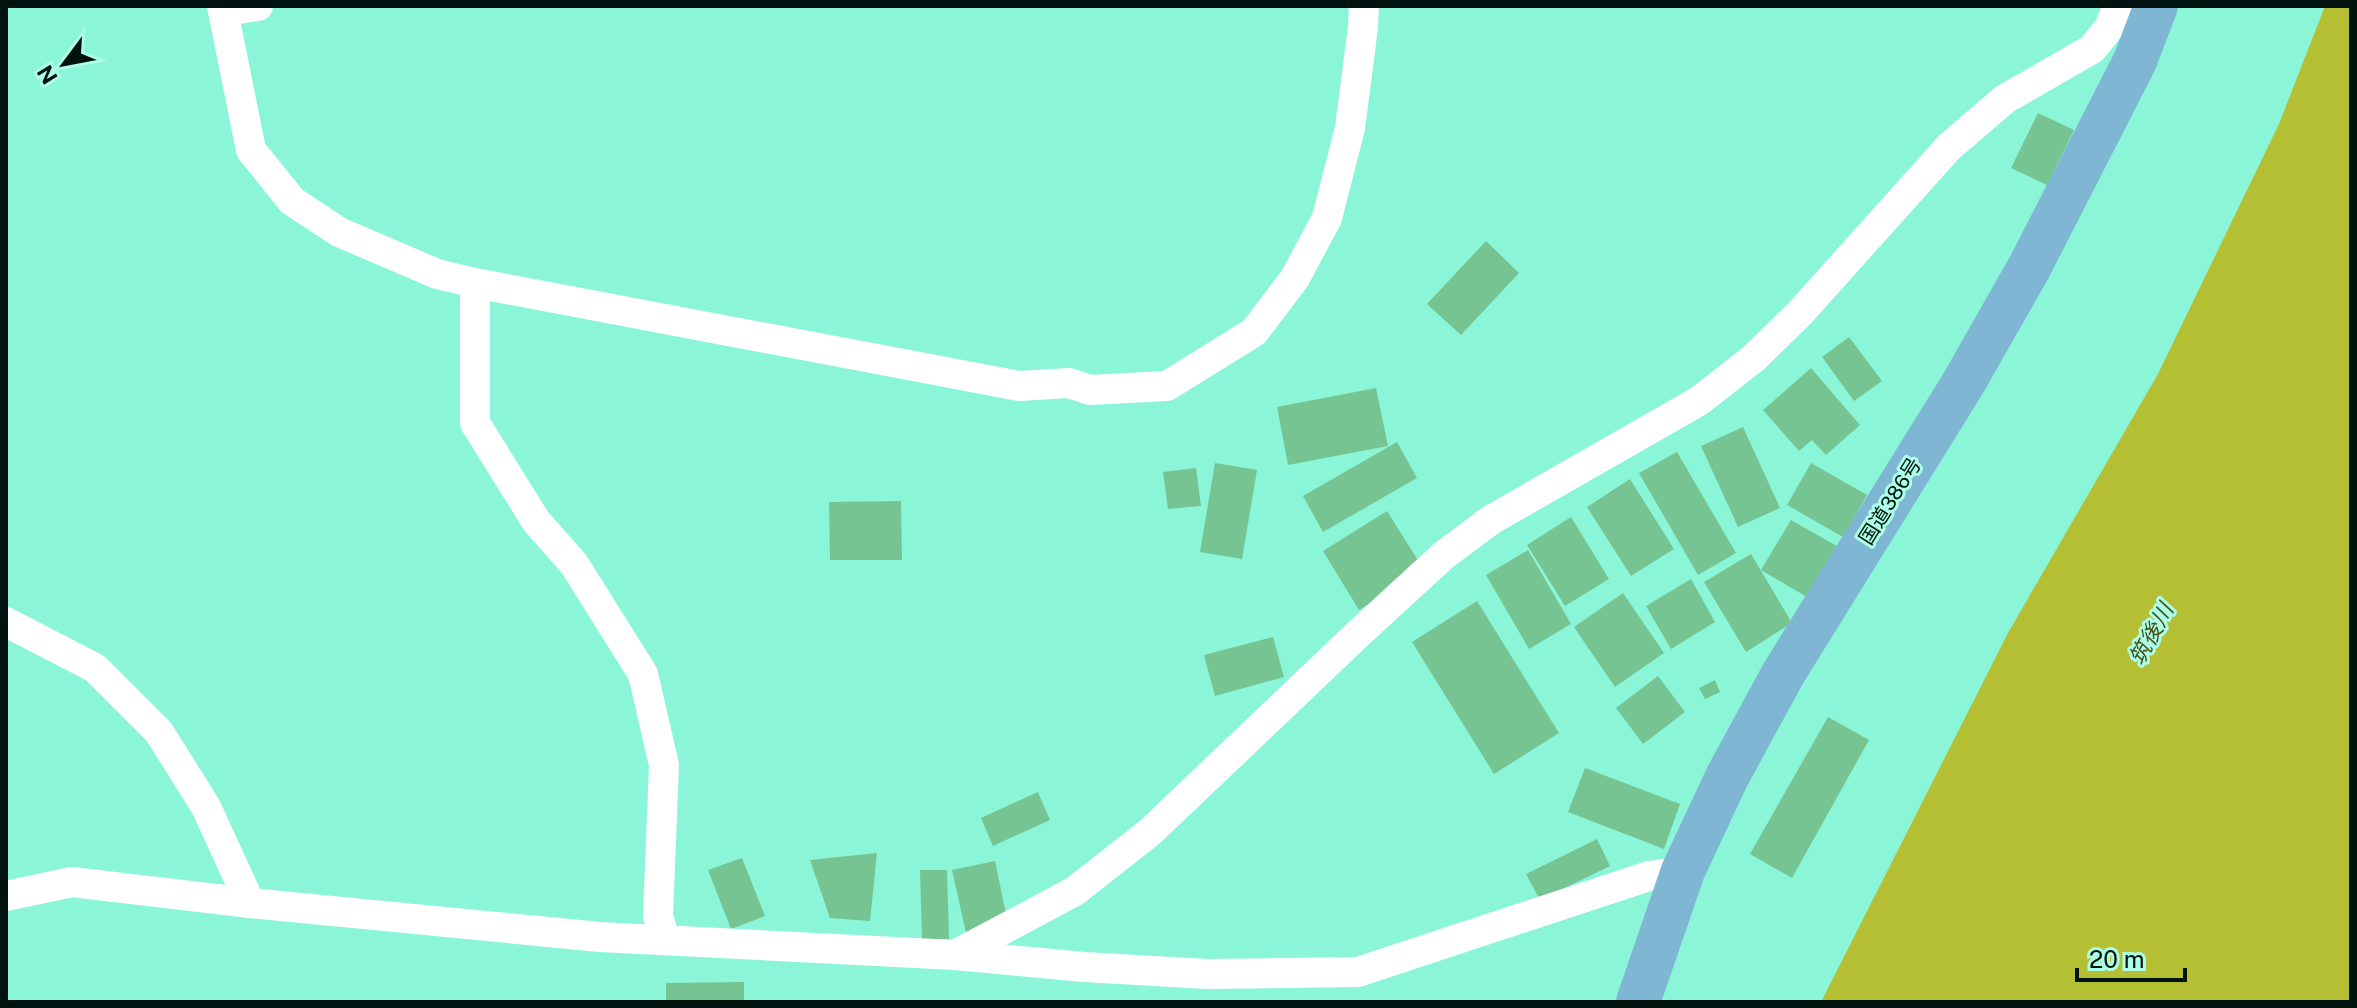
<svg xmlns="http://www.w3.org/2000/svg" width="2357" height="1008" font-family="'Public Sans','Noto Sans JP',sans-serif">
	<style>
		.water { fill: #b4bf33 }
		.building { fill: #76c491 }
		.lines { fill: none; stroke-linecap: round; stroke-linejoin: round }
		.minor { stroke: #fff; stroke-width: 30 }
		.trunk { stroke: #7eb6d4; stroke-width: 44 }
		.labels { text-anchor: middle; stroke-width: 6; stroke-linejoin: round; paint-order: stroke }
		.street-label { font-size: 20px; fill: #00130e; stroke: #acfee6 }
		.water-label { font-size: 22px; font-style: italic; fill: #494e19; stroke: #acfee6 }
	</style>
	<rect width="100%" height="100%" fill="#8bf5d8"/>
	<!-- water -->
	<path class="water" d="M2325 6H2351V1002H1821L2008 633 2158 374 2279 124Z"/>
	<!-- building -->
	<path class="building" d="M2038 113 2074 130 2047 185 2011 168Z
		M1486 241 1519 273 1461 335 1427 304Z
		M1849 337 1882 381 1854 401 1822 357Z
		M1811 368 1860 425 1826 455 1812 440 1799 451 1763 410Z
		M1376 388 1388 446 1288 465 1277 407Z
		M1743 427 1780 508 1738 527 1701 446Z
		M1397 442 1417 478 1323 532 1303 496Z
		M1677 452 1736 553 1698 575 1639 473Z
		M1215 463 1257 470 1242 559 1200 552Z
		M1811 463 1867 495 1843 537 1787 505Z
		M1196 468 1201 506 1168 509 1163 472Z
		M1630 479 1674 549 1631 576 1587 507Z
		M901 501 902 560H830L829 502Z
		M1387 511 1424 570 1359 610 1323 551Z
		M1571 517 1609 579 1565 606 1527 545Z
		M1791 520 1842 549 1812 600 1761 570Z
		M1528 550 1571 624 1529 649 1486 575Z
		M1751 554 1792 623 1746 652 1704 582Z
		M1691 579 1715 622 1671 649 1646 606Z
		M1623 593 1664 653 1615 687 1574 627Z
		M1477 601 1559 733 1494 774 1412 642Z
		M1273 637 1284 677 1215 696 1204 655Z
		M1658 676 1685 712 1643 744 1616 708Z
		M1715 680 1720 692 1705 699 1699 688Z
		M1828 717 1869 740 1792 878 1750 854Z
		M1585 768 1680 804 1664 849 1568 812Z
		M1038 792 1050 820 993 846 981 818Z
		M1597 839 1610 866 1540 900 1526 874Z
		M877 853 870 921 830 918 810 860Z
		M742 858 765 916 731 929 708 870Z
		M995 861 1009 928 967 937 952 870Z
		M920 870H947L949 939H922Z
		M744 982V1002H666V983Z"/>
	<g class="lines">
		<!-- minor -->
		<path class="minor" d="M222 6 251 150 292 201 339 232 437 274 475 283 1019 386 1069 383 1090 390 1167 386 1254 332 1295 278 1327 218 1350 128 1363 27 1364 6
			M224 11 258 6
			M475 283V423L536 521 574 564 643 674 664 765 658 916 665 940
			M6 622 95 668 159 732 206 807 250 903
			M6 896 72 882 250 903 600 937 955 955 1084 967 1207 974 1358 972 1649 876 1683 871
			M955 955 1075 891 1150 832 1358 634 1444 555 1491 520 1699 401 1754 358 1800 313 1949 147 2005 99 2092 49 2109 28 2118 6"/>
		<!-- trunk -->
		<path class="trunk" d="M1638 1002 1683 871 1727 777 1783 674 1964 382 2030 266 2135 61 2156 6"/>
	</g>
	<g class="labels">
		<!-- street labels -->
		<g class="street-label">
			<text transform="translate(1890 501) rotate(-58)" y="7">国道386号</text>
		</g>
		<!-- water labels -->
		<g class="water-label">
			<text transform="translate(2151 634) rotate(-61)" y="8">筑後川</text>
		</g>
	</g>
	<!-- border -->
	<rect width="2357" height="1008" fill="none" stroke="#00130e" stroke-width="16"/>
	<!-- north arrow -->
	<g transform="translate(64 64) rotate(238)" stroke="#acfee6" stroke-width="6" paint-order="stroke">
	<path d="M0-6L14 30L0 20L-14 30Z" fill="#00130e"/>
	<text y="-12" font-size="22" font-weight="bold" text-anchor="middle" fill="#00130e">N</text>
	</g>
	<!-- scale -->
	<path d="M2077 968v12h108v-12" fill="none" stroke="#00130e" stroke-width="4"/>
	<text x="2089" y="968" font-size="24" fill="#00130e" stroke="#acfee6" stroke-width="6" paint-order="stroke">20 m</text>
</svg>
